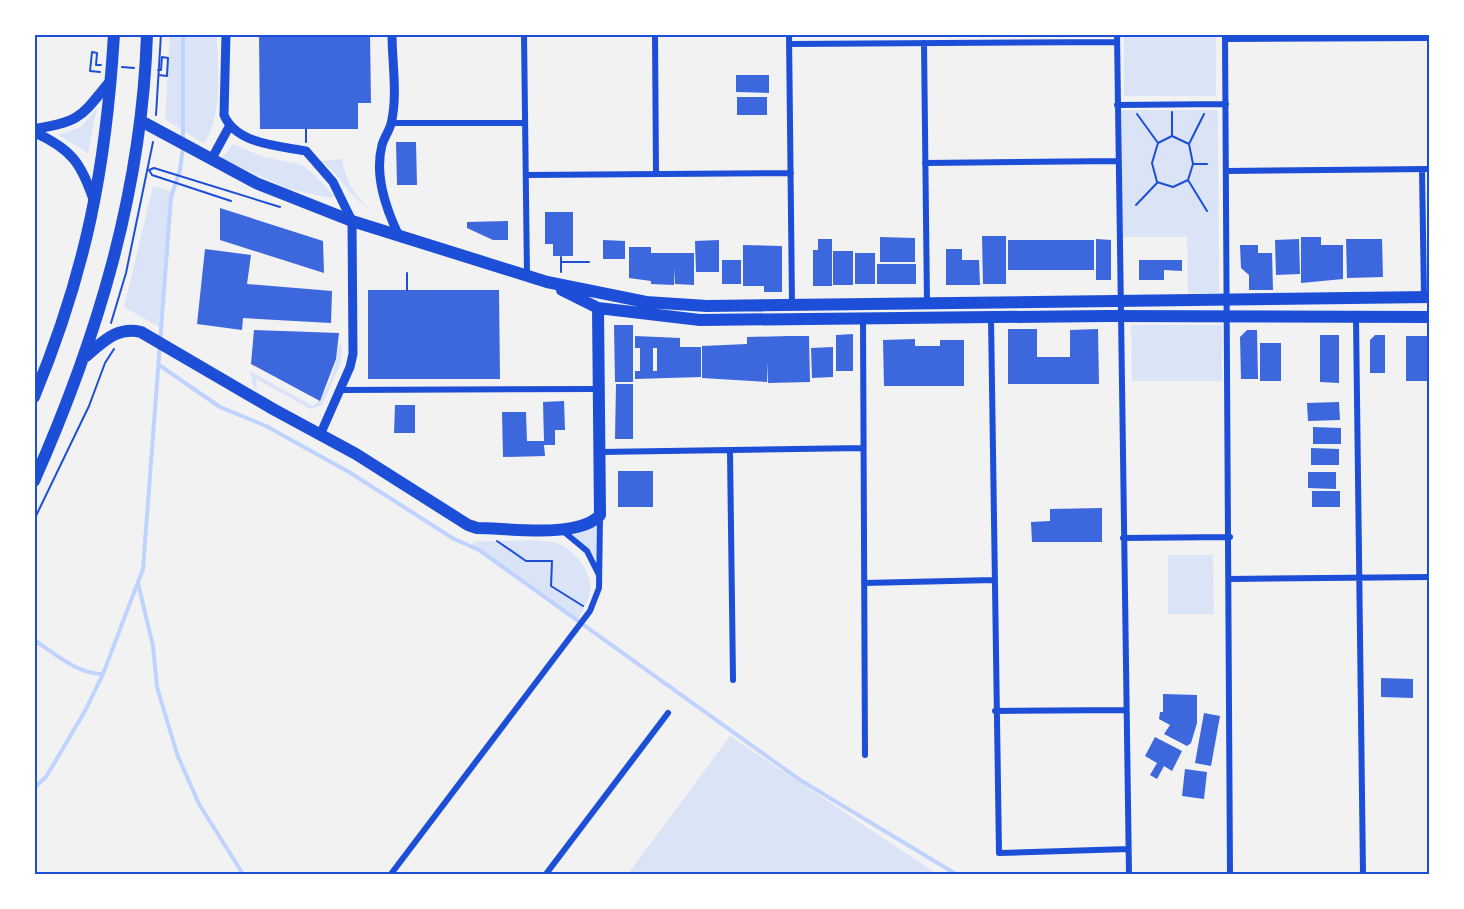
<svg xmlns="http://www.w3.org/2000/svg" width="1464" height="909" font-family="Figtree,sans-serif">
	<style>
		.green { fill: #dbe4f7 }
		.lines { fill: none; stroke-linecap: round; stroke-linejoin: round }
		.stream { stroke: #bfd3fe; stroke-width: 4 }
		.building { fill: #3d67dc; fill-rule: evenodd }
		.path { stroke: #1d4ed8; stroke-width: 2 }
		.minor { stroke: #1d4ed8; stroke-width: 6 }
		.tertiary { stroke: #1d4ed8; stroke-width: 9 }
		.secondary { stroke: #1d4ed8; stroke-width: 10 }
		.primary { stroke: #1d4ed8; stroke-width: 12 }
		.neatline { fill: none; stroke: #1d4ed8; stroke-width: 2 }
	</style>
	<rect width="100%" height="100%" fill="#f2f2f2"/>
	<!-- green -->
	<path class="green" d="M170 35H217C217 72 224 111 204 144L165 119Z
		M1124 35H1216V96H1124Z
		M97 108 88 153 58 135 81 127Z
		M1122 110H1218L1219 293H1188L1187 237H1122Z
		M233 144 264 157 302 165 316 176 334 196 330 198 289 189 221 159Z
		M342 159C345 179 353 194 369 208 348 197 340 174 321 161Z
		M153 186 170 191 161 328 124 307Z
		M1131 325H1222V381H1132Z
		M342 343 341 363 322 405 310 409 256 379 257 390 253 386 250 371 313 406C329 394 336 364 339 344Z
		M596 526V558L572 533Z
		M479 541C502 542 531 538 553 542 572 546 593 572 590 591 589 601 582 611 577 621L471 544Z
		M1168 555H1213L1214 614H1168Z
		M730 736 937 874H628Z"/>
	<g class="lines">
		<!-- stream -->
		<path class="stream" d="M183 34V139
			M159 365 220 407 266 426 349 472 454 539 479 550 800 780 956 874
			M138 583 153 646 157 687 177 754 199 804 243 874
			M34 640C56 654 77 674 103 674
			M34 788 46 777 85 711 103 674 143 569 171 197 180 170 183 147"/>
	</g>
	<!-- building -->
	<path class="building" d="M259 34H370L371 103H358V129H260Z
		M736 75H769V93L736 92Z
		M737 97H767V115H737Z
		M396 142H416L417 185H397Z
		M220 208 323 241 324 273 220 240Z
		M545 212H573V256H553V244H545Z
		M508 221V240H493L467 228V222Z
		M982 236H1006V284H983Z
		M880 237 915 238V262H880Z
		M1301 237H1321V245H1343V279L1301 283Z
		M818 239H832V286H813V250H818Z
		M1096 239 1111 240V280H1096Z
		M1299 239 1300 274 1276 275 1275 240Z
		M1346 239H1382L1383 277 1347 278Z
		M603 240 625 241V259H603Z
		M719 240V272H696L695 241Z
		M1008 240H1094V270H1008Z
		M743 245 782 246V292H764V286H743Z
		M1240 245H1258V253H1272L1273 290H1249V275L1241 268Z
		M629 247H651V253H694V285L675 284V268L674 285 651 284V281L629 278Z
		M205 249 251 255 247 284 332 291 331 323 243 318 242 330 197 324Z
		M946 249H962V260H979L980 285H946Z
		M833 251H853V285H833Z
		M855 253H875V284H855Z
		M722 260H741V284H722Z
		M1139 260H1182V271L1164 270V280H1139Z
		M877 264H916V284H877Z
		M368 290H499L500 379H368Z
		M614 325H633V382H615Z
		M1008 329H1037V357H1070V330L1098 329 1099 384H1008Z
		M254 330 339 333 336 359 320 401 251 364Z
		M1247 330H1257L1258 379H1241L1240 337Z
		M853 334V371H836V335Z
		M1320 335H1339V383L1320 382Z
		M1375 335H1385V373H1370V340Z
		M635 336 680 338V347H701V377L635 379V371H640V348H635ZM653 348H657V371H653Z
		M788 336H809L810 382 768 383 767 362V382L702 378V346L747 344V337Z
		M1406 336H1430V381H1406Z
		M915 339V346H940V340H964V386H884L883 340Z
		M1260 343H1281V381H1260Z
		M833 347V377L812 378 811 348Z
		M616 384H633V439H615Z
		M564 401 565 430H555V445H544L545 456 503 457 502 412H526L527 441H544L543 402Z
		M1339 402 1340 420 1308 421 1307 403Z
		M395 405H415V433H394Z
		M1313 427 1341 428V444H1313Z
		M1311 448 1339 449V465H1311Z
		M618 471H653V507H618Z
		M1308 472H1336V489L1308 488Z
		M1312 491H1340V507H1312Z
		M1102 508V542H1032L1031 522 1050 521V509Z
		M1381 678 1413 679V698L1381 697Z
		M1163 694 1197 695V723L1191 743 1187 746 1164 734 1170 725 1159 719 1160 712H1163Z
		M1204 713 1220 716 1211 766 1195 763Z
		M1155 737 1182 751 1172 771 1164 766 1157 779 1150 775 1157 763 1145 756Z
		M1185 769 1207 772 1204 799 1182 796Z"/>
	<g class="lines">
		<!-- path -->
		<path class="path" d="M122 67 134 68
			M158 70H161L162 57 168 58 167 76 159 75
			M100 72 90 71 92 52 97 53 96 65H101
			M1172 112V136
			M1137 114 1158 143
			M156 115 161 34
			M1172 136 1189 144 1193 164 1188 180 1173 187 1157 182 1152 163 1158 143Z
			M306 142V129
			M1189 144 1204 114
			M1193 164H1207
			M149 170 154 168 280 207
			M149 170 152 175 231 201
			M1188 180 1207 211
			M1136 205 1157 183
			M561 257V272
			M561 262H589
			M407 273V290
			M111 323 126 273 153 142
			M34 520 89 406 105 363 114 349
			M497 541 526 561H552L551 586 583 606"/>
		<!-- minor -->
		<path class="minor" d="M524 34 527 276
			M655 34 656 174
			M789 34 792 304
			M1117 34 1129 874
			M1225 34 1230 874
			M1226 39 1430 38
			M924 43 927 303
			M790 44 1117 42
			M1117 105 1226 104
			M391 123H525
			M925 163 1118 161
			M1422 169 1424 297
			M1227 171 1430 169
			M526 175 791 173
			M991 318 999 853 1128 849
			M1356 318 1363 874
			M863 319 865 755
			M341 390 599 389
			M730 451 733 680
			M600 452 863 448
			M563 531 587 551 599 575
			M1123 538 1230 537
			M1230 579 1430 577
			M864 583 994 580
			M995 711 1125 710
			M391 874 590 611 599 588 600 515
			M546 874 668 713"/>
		<!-- tertiary -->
		<path class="tertiary" d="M226 34 224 115C236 144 278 146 306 151L333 182 352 221 353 354 350 367 320 435
			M392 34C392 62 398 96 391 124 389 131 384 138 382 145 374 176 386 209 399 236
			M211 160 229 127"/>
		<!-- secondary -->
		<path class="secondary" d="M34 129C82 122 82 115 111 80
			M34 132C71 149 81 162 94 201"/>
		<!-- primary -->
		<path class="primary" d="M141 121 256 183 352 221 547 282 646 302 707 306 1430 297
			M562 290 598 308 700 320 1106 316 1430 317
			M86 356C103 342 117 326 141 332L273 409 356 454 468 525 477 528C508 528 579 539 600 515L598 308
			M34 397C86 271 106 169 114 34
			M34 481C97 339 142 191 147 34"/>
	</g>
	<!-- border -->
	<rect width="1464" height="909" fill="none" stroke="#ffffff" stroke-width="72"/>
	<rect x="36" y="36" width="1392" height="837" class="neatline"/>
</svg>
